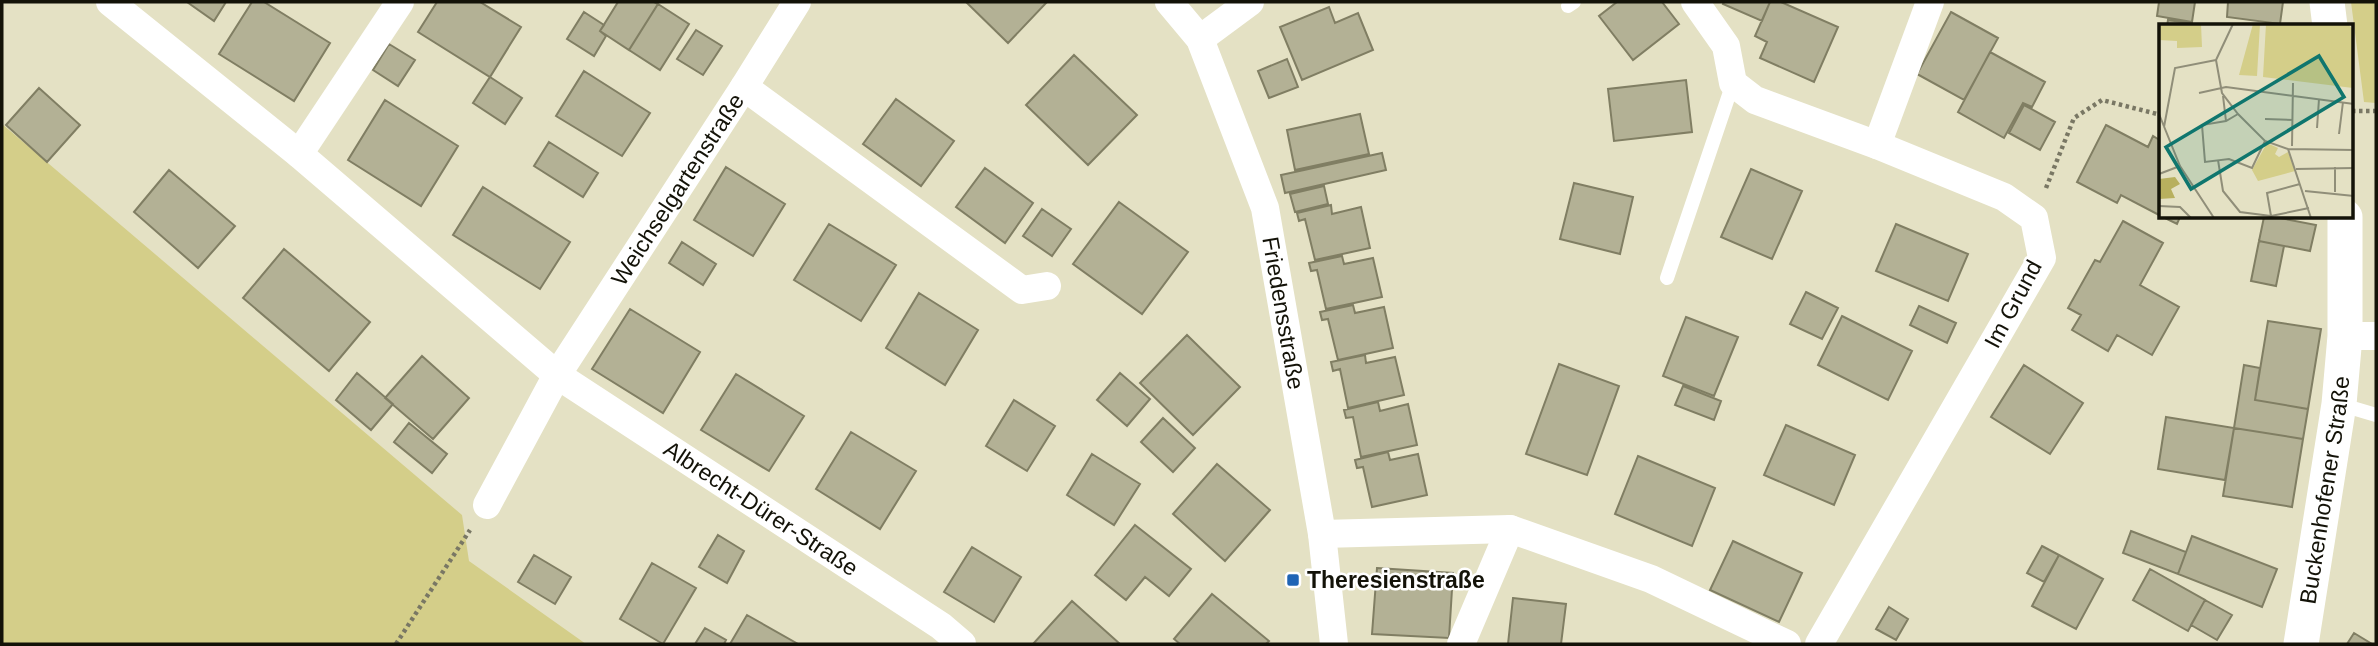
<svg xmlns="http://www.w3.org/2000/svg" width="2378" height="646" font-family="Helvetica,sans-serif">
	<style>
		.green { fill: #d4ce89 }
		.building { fill: #b3b195; stroke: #807e63; stroke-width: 2 }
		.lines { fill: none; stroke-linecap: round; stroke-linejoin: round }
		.path { stroke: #797764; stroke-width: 4.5; stroke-dasharray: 3.5 3.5; stroke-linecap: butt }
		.service { stroke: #fff; stroke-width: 14 }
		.minor { stroke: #fff; stroke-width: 28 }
		.tertiary { stroke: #fff; stroke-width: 35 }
		.poi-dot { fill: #1f64b5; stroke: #fff; stroke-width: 2.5 }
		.labels { text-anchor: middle; stroke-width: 5; stroke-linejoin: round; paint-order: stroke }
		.street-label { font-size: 23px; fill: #131208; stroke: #fff }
		.poi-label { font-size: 23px; font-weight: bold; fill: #131208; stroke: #fff; text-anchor: start }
		.inset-road { fill: none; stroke: #908e79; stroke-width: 2 }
		.view { fill: #0f766e; fill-opacity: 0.15; stroke: #0f766e; stroke-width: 3.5 }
		.inset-edge { fill: none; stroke: #131208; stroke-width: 3.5 }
	</style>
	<rect width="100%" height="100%" fill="#e4e1c4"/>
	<!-- green -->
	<path class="green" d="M2351 2H2376V103L2364 102Z
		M2 124 462 515 469 561 586 644H2Z"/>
	<!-- building -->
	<path class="building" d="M187 2H226L214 21Z
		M252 2H264L330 43 294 101 219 54Z
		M437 2H480L521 27 490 77 418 32Z
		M618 2H654L658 4 629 50 600 31Z
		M966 2H1047L1008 43Z
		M1617 2H1662L1679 24 1633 60 1599 16Z
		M1724 2H1770L1762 21 1723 4Z
		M1770 2H1781L1838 27 1814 82 1760 58 1767 42 1755 36Z
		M2159 2H2195L2192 22 2157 16Z
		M2228 2H2283L2280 24 2227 17Z
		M658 4 689 24 660 70 629 50Z
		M1329 7 1335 23 1358 13 1373 50 1302 80 1280 27Z
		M584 12 604 25 600 31 606 36 594 56 567 39Z
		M1951 12 1998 38 1964 100 1917 74Z
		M2168 20 2208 26H2167Z
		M696 30 722 46 703 75 677 59Z
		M389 44 415 60 398 86 373 70Z
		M1990 52 2045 82 2032 107 2023 103 2004 138 1958 112Z
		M1074 55 1137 115 1088 165 1026 105Z
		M1287 59 1298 87 1269 98 1258 71Z
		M584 71 650 113 622 156 556 116Z
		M490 77 522 98 505 124 473 103Z
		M1686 80 1692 132 1614 141 1608 89Z
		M39 88 80 125 47 162 6 125Z
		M896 99 954 141 921 186 863 144Z
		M385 100 458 146 421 206 348 160Z
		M2024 105 2055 122 2040 150 2009 133Z
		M1360 114 1369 154 1295 170 1287 130Z
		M2106 125 2148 147 2153 136 2161 141V216L2121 195 2117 203 2077 182Z
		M549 142 598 173 583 197 534 166Z
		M1382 153 1386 170 1285 193 1281 175Z
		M726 167 785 204 753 256 694 220Z
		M985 168 1033 203 1005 243 956 207Z
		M1751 169 1802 191 1772 259 1721 237Z
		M169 170 235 226 198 268 134 212Z
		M1574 183 1633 197 1620 254 1560 239Z
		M1324 186 1328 204 1295 212 1290 194Z
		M483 187 570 242 540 289 453 235Z
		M1119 202 1188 252 1142 314 1073 264Z
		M1331 205 1332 214 1361 207 1370 248 1315 260 1305 219 1299 221 1297 213Z
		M1042 209 1071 229 1052 256 1023 236Z
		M2163 217H2180L2177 224Z
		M2264 217H2275L2316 225 2310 251 2259 241Z
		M2123 221 2163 243 2140 285 2179 307 2152 355 2117 335 2108 351 2072 330 2081 315 2068 308 2095 260 2100 262Z
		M829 224 896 265 861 321 794 280Z
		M1896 224 1968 254 1948 301 1876 271Z
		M2259 241 2284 246 2276 286 2251 281Z
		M682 242 716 264 703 285 669 263Z
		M284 249 370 322 329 371 243 298Z
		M1342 256 1344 264 1373 258 1382 297 1326 309 1317 270 1311 271 1309 263Z
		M1806 292 1838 308 1822 339 1790 324Z
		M919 293 978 330 945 385 886 348Z
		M1353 305 1355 313 1384 307 1393 348 1338 360 1328 319 1322 320 1320 312Z
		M1919 306 1956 323 1947 343 1910 325Z
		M630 309 700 352 663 413 592 369Z
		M1842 316 1912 351 1888 400 1818 365Z
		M1686 317 1738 337 1714 396 1663 376Z
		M2268 321 2321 329 2308 409 2255 400Z
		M1187 335 1240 387 1193 435 1140 383Z
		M1365 355 1366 363 1395 357 1404 395 1348 408 1340 369 1333 371 1331 362Z
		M422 356 469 398 433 439 385 398Z
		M1559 364 1619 386 1587 475 1526 454Z
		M2024 365 2083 403 2050 454 1991 417Z
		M2244 365 2260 368 2255 400 2308 409 2303 439 2234 428Z
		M357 373 393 404 371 430 336 400Z
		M1120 373 1150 399 1127 426 1097 400Z
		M736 374 804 416 769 471 701 430Z
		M1683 386 1721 401 1714 420 1675 405Z
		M1014 400 1055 426 1027 471 986 446Z
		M1378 402 1380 411 1408 404 1417 445 1361 457 1353 417 1346 418 1344 410Z
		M2166 417 2234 428 2225 480 2158 469Z
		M1163 418 1195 448 1173 472 1141 442Z
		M409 423 447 454 432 473 394 442Z
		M1786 425 1855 455 1834 505 1764 475Z
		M2234 428 2303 439 2292 507 2223 496Z
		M851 432 916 471 880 529 816 489Z
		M1388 452 1390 460 1418 454 1427 495 1372 507 1363 467 1357 468 1355 460Z
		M1092 454 1140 484 1114 525 1067 495Z
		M1638 456 1715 488 1692 546 1615 514Z
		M1217 464 1270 510 1225 561 1173 514Z
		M1135 525 1191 569 1169 596 1145 577 1126 600 1095 575Z
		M2131 531 2186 552 2178 574 2123 553Z
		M718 535 744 551 727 583 699 567Z
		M2192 536 2277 569 2262 607 2178 574Z
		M1733 541 1802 573 1779 622 1710 590Z
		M2042 546 2059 555 2044 582 2027 573Z
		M972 547 1021 577 994 622 944 592Z
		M534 555 571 577 555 604 518 582Z
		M2059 555 2103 579 2076 629 2032 606Z
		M652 563 696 588 663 644 620 619Z
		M1377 568 1453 573 1449 638 1372 634Z
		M2150 569 2205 600 2188 631 2133 600Z
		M1212 594 1269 641 1266 644H1180L1174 639Z
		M1513 598 1566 604 1561 644H1508Z
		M2205 600 2232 615 2217 640 2191 625Z
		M1072 601 1120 644H1033Z
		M1889 607 1908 619 1896 640 1876 629Z
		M747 615 798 644H730Z
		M705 628 726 640 724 644H695Z
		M2354 633 2372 644H2347Z"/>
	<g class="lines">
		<!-- path -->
		<path class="path" d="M2352 111H2376
			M2046 188 2074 118 2102 100 2161 115
			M396 644 470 530"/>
		<!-- service -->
		<path class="service" d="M1568 6 1574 2
			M1667 278 1733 83
			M2339 404 2376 415"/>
		<!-- minor -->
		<g class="minor">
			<path id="s1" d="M110 2 299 154 557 375 941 626 962 644"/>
			<path id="s2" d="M1169 2 1200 39 1265 208 1322 534 1334 644"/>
			<path d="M1695 2 1726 46 1733 83 1755 100 1877 145 2004 197 2034 218 2042 258 1819 644"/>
			<path d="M1200 39 1250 2"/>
			<path d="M744 87 1022 290 1047 286"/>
			<path d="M1877 145 1930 2"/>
			<path d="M299 154 400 2"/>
			<path d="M2345 336H2376"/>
			<path id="s3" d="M487 505 557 375 744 87 797 2"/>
			<path d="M1322 534 1510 529 1651 579 1787 644"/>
			<path d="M1461 644 1510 529"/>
		</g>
		<!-- tertiary -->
		<g class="tertiary">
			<path d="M2327 2 2330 26"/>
			<path id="s4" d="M2301 644 2339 404 2345 336V217"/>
		</g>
	</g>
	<!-- markers -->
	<rect class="poi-dot" x="1286" y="573" width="14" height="14" rx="3.5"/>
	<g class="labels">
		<!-- street labels -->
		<g class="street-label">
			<text dy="8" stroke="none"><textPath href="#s3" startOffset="369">Weichselgartenstraße</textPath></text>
			<text transform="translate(2013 304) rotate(-62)" y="8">Im Grund</text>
			<text dy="8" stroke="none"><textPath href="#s2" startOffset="336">Friedensstraße</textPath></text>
			<text dy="8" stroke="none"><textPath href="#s4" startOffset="156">Buckenhofener Straße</textPath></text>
			<text dy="8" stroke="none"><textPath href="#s1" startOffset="826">Albrecht-Dürer-Straße</textPath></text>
		</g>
		<!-- poi labels -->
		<g class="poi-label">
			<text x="1307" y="588">Theresienstraße</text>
		</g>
	</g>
	<!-- overview -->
	<g transform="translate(2159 24)">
		<rect width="194" height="194" fill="#e4e1c4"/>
		<path d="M1 0H42L43 23 18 24V17L0 16ZM94 0H101L98 52 80 51ZM107 0H189L194 6V64L104 53ZM108 119 119 124 116 130 120 133 129 128 136 147 99 157 93 146Z" fill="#d4ce89"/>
		<path d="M16 153 21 160 12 165 16 174 0 175V155Z" fill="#b8b05e"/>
		<path class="inset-road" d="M57 36 63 69 79 90 106 117 129 125 152 194M57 36 74 0M40 69 67 63 195 80M64 72 67 97M0 90 21 142 55 194M79 90 67 97 43 101 46 138 70 135 93 144 106 117M106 95 134 96M5 103 16 44 57 36M158 104 160 75M180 110 184 78M133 122 134 59M129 125 195 126M59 136 64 167 81 188 112 192M176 143V168M137 145 195 144M0 150 21 142M141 160 108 169 112 192 150 184M146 167 195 172M0 182 21 183 32 194"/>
		<path class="view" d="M160 32 185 73 32 165 7 123Z"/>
		<rect width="194" height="194" class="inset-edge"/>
	</g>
	<!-- border -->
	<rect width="2378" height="646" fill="none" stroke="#131208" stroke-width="7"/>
</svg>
